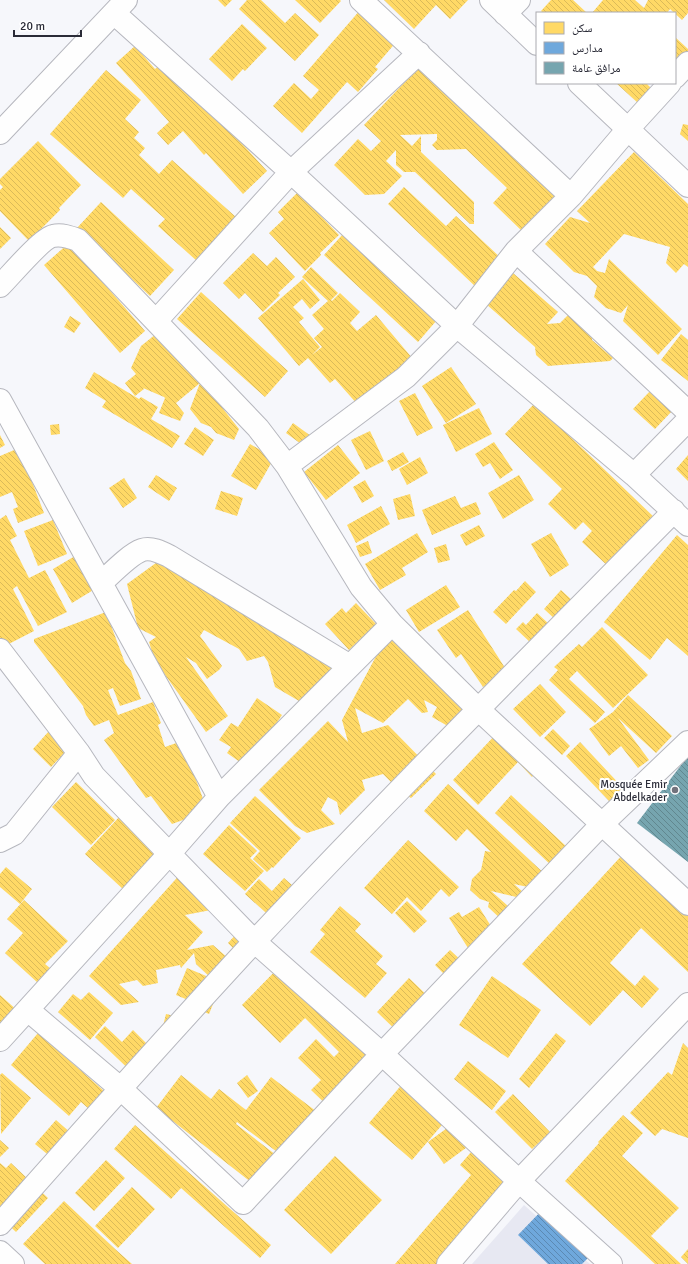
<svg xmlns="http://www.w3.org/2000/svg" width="688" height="1264" font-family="Signika,'Noto Naskh Arabic',sans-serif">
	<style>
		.built { fill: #e7e8f2 }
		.homes { fill: url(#homes-back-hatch) }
		.schools { fill: url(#schools-back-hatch) }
		.public { fill: url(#public-back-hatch) }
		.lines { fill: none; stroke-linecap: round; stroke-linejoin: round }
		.minor-casing { stroke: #b6b7be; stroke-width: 24 }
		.minor { stroke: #fefefe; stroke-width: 22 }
		.poi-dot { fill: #71727c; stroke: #fff; stroke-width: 1.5 }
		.labels { text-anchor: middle; stroke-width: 4; stroke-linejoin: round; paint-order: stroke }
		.poi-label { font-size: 11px; fill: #2a2b37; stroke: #fff; text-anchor: end }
	</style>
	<defs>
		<pattern id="homes-back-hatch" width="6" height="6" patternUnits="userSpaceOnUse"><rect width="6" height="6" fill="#ffd966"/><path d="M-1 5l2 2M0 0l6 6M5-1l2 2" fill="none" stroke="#dbba59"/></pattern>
		<pattern id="schools-back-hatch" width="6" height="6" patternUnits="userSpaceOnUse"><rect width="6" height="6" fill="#6fa8dc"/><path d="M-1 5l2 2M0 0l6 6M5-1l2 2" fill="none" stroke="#5b89b3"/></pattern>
		<pattern id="public-back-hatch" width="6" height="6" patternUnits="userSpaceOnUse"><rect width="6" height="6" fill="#76a5af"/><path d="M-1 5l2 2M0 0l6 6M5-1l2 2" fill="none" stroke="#61878f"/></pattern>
	</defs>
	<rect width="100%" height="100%" fill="#f6f7fb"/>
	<!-- built -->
	<path class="built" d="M524 1205 590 1264H472Z"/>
	<!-- homes -->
	<path class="homes" d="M218 0H232L225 7Z
		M247 0H261L285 23 295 13 319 35 295 61 239 9Z
		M295 0H340L341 1 320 23Z
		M384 0H468L450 19 436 5 414 29Z
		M551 0H573L587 13H543L541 11Z
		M603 0H635L644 8 648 0H688V13L682 20 670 9 667 13H592Z
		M361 9 397 41 375 67 378 69 358 92 347 82 302 133 273 106 294 83 311 99 319 90 303 76Z
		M242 24 267 48 245 71 243 69 232 81 209 59Z
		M675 37 688 49V52L677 65 675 63Z
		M135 46 155 69 166 60 267 171 243 194 206 153 204 155 183 131 168 145 157 133 169 122 116 63Z
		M419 67 557 196 523 232 493 203 507 188 466 149 437 150 432 145 437 140V134L400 135 412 146 421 136V152L474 202V224H470L415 172H404L396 165V150L386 161 402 176 384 194 365 195 334 165 358 139 371 151 381 141 364 125Z
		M106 70 141 100 125 119 139 132 134 138 145 148 139 155 159 174 172 160 237 218 198 262 158 226 165 219 131 189 123 198 50 134Z
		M616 83H646L651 88 638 103Z
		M683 124 688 125V141L680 134Z
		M38 141 81 185 59 208 60 210 29 241 0 211V190L3 187 0 184V179Z
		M634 152 688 204V267L684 264 676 273 666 263 670 247 624 234 593 267 597 271 605 273 609 259 682 329 658 355 623 321 628 305 621 313 606 308 594 297 597 286 587 276 574 272 545 244 570 217 590 223 577 211Z
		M404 187 446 226 456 216 503 260 477 288 388 204Z
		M298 192 339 235 320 253 321 255 305 271 269 233 284 219 278 212Z
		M101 202 174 270 150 296 77 228Z
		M0 227 11 238 0 249Z
		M343 234 437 320 418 342 324 255Z
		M69 243 145 331 120 353 44 265Z
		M253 253 267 266 276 257 295 277 278 293 280 295 263 312 245 293 239 299 223 283Z
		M311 267 338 293 331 300 332 301 340 293 360 312 350 323 357 331 376 315 413 359 358 405 335 379 330 383 308 358 299 366 258 318 303 279 320 300 310 309 302 299 293 307 304 318 299 322 320 347 312 355 322 347 314 338 324 329 312 315 328 301 302 277Z
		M513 273 558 312 547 324 560 323 570 313 592 332V340L613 358 610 361 548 366 536 355 535 347 486 304Z
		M201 292 288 371 265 397 177 319Z
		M70 316 81 323 74 333 64 327Z
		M161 330 239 429 234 440 216 433 211 427 201 423 190 409 200 383 176 403 184 413 180 421 159 413 165 398 164 397 143 388 144 389 135 396 125 383 136 374 131 368 141 346Z
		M681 334 688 340V381L661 360Z
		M451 367 476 404 446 423 422 386Z
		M94 372 139 399 141 397 158 407 151 419 180 436 172 448 102 407 106 401 85 388Z
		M651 390 673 410 655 429 633 409Z
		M415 393 433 428 417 436 399 401Z
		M535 403 656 519 610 568 582 542 592 531 583 522 575 530 548 504 562 489 505 434Z
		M479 408 492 434 456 452 443 425Z
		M293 423 315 439 308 449 286 433Z
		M59 424 60 434 51 435 50 425Z
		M195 427 214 440 203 456 184 444Z
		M370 431 384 461 366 470 351 440Z
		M0 435 5 445 0 448Z
		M494 442 513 470 500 479 490 463 483 467 475 454Z
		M250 444 274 458 256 490 231 476Z
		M338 445 360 473 326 500 304 472Z
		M19 448 44 513 18 523 13 509 18 507 12 492 0 497V456Z
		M403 452 409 462 392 471 387 461Z
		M688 455V481L676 469Z
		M420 457 428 473 407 485 399 469Z
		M156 475 177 488 169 501 148 487Z
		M519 475 534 500 503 519 488 493Z
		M124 478 137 498 123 508 109 488Z
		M365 480 374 496 362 503 353 487Z
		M221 491 243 498 237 516 215 509Z
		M410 494 415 516 398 520 393 499Z
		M455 496 461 508 476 502 481 514 432 535 422 510Z
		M381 506 390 524 356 543 347 525Z
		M6 515 17 536 10 540 29 578 45 570 67 612 38 626 17 586 13 589 34 631 1 648 0 645V519Z
		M53 520 67 554 38 566 24 531Z
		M479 525 485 536 466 546 460 535Z
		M417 533 428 552 402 568 406 575 380 590 365 564Z
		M551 533 569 565 550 577 531 544Z
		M677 535 688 545V656L667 638 650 660 604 622Z
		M368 541 372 553 360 557 356 546Z
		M446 544 450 560 438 563 434 548Z
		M75 556 95 589 72 603 53 569Z
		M160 560 344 669 299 701 275 687 268 662 264 656 247 661 239 649 204 630 200 636 222 666 219 670 207 679 196 663 186 657 228 716 206 732 163 672 157 668 149 642 156 637 138 628 127 584Z
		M525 581 536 592 506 624 493 612 514 590 516 591Z
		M446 585 460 607 419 632 406 610Z
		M561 590 574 602 557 621 544 609Z
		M356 603 376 624 349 650 325 624 342 608 346 613Z
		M468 610 507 671 483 687 461 654 456 658 437 630Z
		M106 612 125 663 131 671 141 699 120 706 113 688 108 690 118 715 153 702 161 723 158 725 165 747 182 741 206 807 194 816 172 824 151 796 146 798 104 740 114 733 109 720 94 726 86 715 83 706 34 642V639Z
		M537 613 550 625 532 644 516 629 523 622 526 625Z
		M602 627 648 675 613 708 577 671 569 679 605 712 595 723 549 680 558 670 554 667 579 644 582 647Z
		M389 632 469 713 453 729 432 717 437 707 424 700 428 712 422 713 408 699 383 723 355 708 362 733 388 725 436 774 411 798 401 792 383 774 362 780 365 790 340 815 337 802 328 797 321 810 335 824 307 833 295 826 259 790 328 721 348 742 342 720Z
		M540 684 566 712 540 737 513 709Z
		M628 695 672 736 656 753 618 718 649 760 638 768 621 746 609 756 589 729 613 712Z
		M257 698 282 715 247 767 227 753 231 747 219 740 231 723 238 727Z
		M553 729 570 746 562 755 544 738Z
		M49 731 68 749 51 767 33 749Z
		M497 733 537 771 532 777 518 762 478 805 453 780Z
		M580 742 624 789 610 802 566 756Z
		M76 782 115 820 91 845 52 807Z
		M448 784 548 877 537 889 514 884 533 901 491 891 508 906 504 922 488 907 489 902 480 899 470 890 472 879 481 870 485 851 491 852 467 829 456 841 424 811Z
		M511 795 568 848 552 866 495 813Z
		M255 796 301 838 273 868 272 867 267 872 253 859 260 851 230 823Z
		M120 816 159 853 125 891 85 854Z
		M229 825 257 851 250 858 264 871 245 891 203 854Z
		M408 840 459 887 449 897 441 889 421 911 407 897 392 914 364 888Z
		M624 853 688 911V972L641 928 610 963 635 986 644 975 659 989 642 1008 623 990 590 1026 522 964Z
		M6 867 32 889 20 904 0 887V874Z
		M183 871 211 910 185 915 203 932 187 950 213 945 237 966 224 981 212 970 214 979 222 982 209 1014 186 1004 188 1000 176 995 187 968 211 978 196 964 194 953 181 968 180 965 156 970 158 983 143 986 137 980 119 984 139 1002 121 1005 89 976Z
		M284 878 301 893 275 921 245 894 259 879 272 891Z
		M24 900 68 941 45 964 51 969 38 983 5 953 23 933 7 919Z
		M407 901 427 921 414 933 395 913Z
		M340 906 361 924 355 931 383 956 376 964 387 973 365 998 310 952 325 934 320 930Z
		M479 907 494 931 468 948 449 918 459 912 462 917Z
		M239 931 240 955 228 943Z
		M450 950 463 962 448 978 435 965Z
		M286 960 382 1055 332 1110 311 1090 321 1080 298 1058 316 1039 334 1057 339 1052 305 1018 280 1043 242 1005Z
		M492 976 541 1010 508 1058 459 1025Z
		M409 978 437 1005 405 1039 377 1012Z
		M89 992 113 1013 90 1040 58 1012 73 994 81 1000Z
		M0 995 19 1012 0 1035Z
		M166 1014 183 1018 163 1026Z
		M105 1026 122 1042 133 1030 160 1057 139 1079 95 1037Z
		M38 1033 112 1098 97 1116 81 1102 69 1116 11 1065Z
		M556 1033 566 1041 529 1088 519 1079Z
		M683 1043 688 1048V1138L662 1129 655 1136 630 1113 668 1072 672 1075Z
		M468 1061 506 1091 492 1110 454 1079Z
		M2 1073 31 1098 1 1134 0 1075Z
		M181 1075 211 1099 219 1089 246 1110 271 1077 325 1118 292 1163 237 1122 236 1124 285 1162 260 1189 156 1108Z
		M247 1075 258 1091 248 1098 237 1083Z
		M410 1075 453 1112 412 1160 369 1123Z
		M513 1094 550 1132 532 1149 495 1112Z
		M623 1115 643 1133 622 1156 679 1208 651 1236 681 1264H655L565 1181 599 1143 598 1142Z
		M56 1120 79 1140 58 1163 35 1144Z
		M458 1120 474 1142 444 1164 428 1142Z
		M135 1125 271 1245 260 1258 181 1188 171 1199 114 1149Z
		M0 1140 9 1148 0 1157Z
		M477 1145 516 1179 442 1264H395L471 1175 460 1165Z
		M335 1156 382 1200 331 1254 284 1210Z
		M106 1160 125 1178 94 1211 75 1193Z
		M0 1163 6 1168 11 1163 48 1198 16 1232 0 1217Z
		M132 1187 155 1209 118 1248 95 1226Z
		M64 1201 115 1249 132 1264H45L23 1244Z
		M688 1249V1264L681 1257Z"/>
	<!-- schools -->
	<path class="schools" d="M547 1205 595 1251 582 1264H548L518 1235Z"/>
	<!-- public -->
	<path class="public" d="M688 756V862L637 823Z"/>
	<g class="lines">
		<defs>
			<path id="minor" d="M361 0 571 196
				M491 0 537 44
				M114 13 291 172 457 326 634 475 688 525
				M505 14 519 0
				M675 77 688 63
				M579 83 688 186
				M0 133 126 0
				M516 251 688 412
				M0 286C10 276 42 238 53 236 62 234 70 237 78 240L258 428 287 466 361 587 392 624 478 709 688 904
				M156 321 291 172 419 53
				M0 400 219 797
				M287 466 406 377 457 326 516 251 571 196 628 129 670 83
				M634 475 688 420
				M101 583C111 574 130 554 142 550 151 547 161 552 169 556L350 666
				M0 650 79 753 94 776 255 942 382 1054 519 1181 611 1264
				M0 841 14 834 79 753
				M28 1010 120 1088 243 1203 382 1054 602 824 688 742
				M0 1040 170 853 219 797 392 624
				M0 1224C84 1129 168 1035 254 942 391 796 533 654 674 511
				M0 1252 13 1264
				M448 1264 519 1181 688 1004"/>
		</defs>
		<!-- minor casing -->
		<use href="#minor" class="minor-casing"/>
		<!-- minor -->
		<use href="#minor" class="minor"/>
	</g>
	<!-- markers -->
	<circle class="poi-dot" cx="675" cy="790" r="4"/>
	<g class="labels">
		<!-- poi labels -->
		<g class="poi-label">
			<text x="667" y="788">Mosquée Emir<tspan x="667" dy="13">Abdelkader</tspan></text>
		</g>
	</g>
	<!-- legend -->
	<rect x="536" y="12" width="140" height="72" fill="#ffffff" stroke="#aaaaaf"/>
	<rect x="544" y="22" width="20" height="12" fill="#ffd966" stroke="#aaaaaf"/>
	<text x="572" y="32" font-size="12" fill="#2a2b37">سكن</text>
	<rect x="544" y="42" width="20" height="12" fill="#6fa8dc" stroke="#aaaaaf"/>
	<text x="572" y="52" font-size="12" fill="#2a2b37">مدارس</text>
	<rect x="544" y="62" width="20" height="12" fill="#76a5af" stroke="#aaaaaf"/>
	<text x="572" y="72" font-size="12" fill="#2a2b37">مرافق عامة</text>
	<!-- scale -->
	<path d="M14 30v6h67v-6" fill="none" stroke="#2a2b37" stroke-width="2"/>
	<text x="20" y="30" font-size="12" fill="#2a2b37" stroke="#ffffff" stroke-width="3" paint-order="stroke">20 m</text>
</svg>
